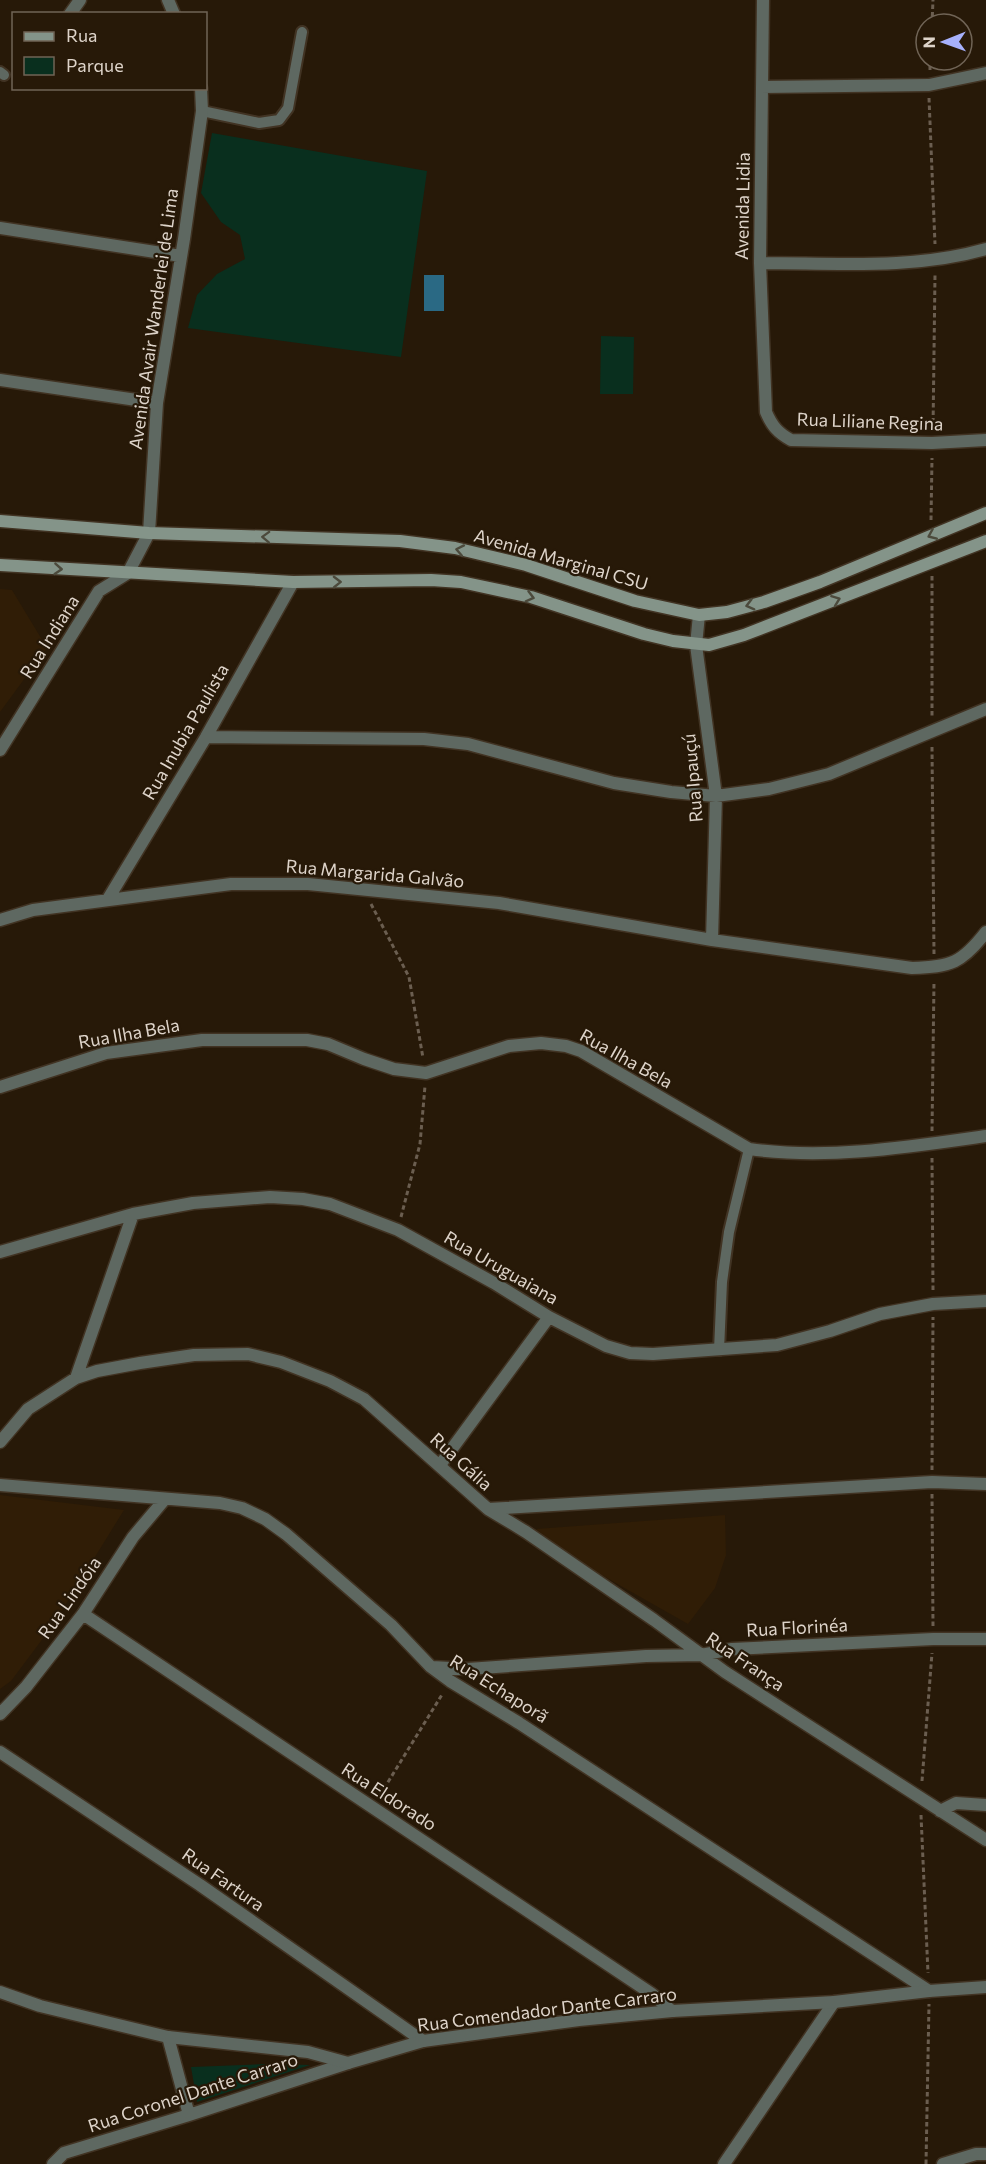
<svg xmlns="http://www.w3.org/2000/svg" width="986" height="2164" font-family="Commissioner,sans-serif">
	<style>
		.built { fill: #301d06 }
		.green { fill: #092f1e }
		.water { fill: #2a6984 }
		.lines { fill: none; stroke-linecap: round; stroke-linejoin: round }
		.service-casing { stroke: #413323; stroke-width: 14 }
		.minor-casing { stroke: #413323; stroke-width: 15 }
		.tertiary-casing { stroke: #413323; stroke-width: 15 }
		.secondary-casing { stroke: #413323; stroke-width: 15 }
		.path { stroke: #6b5e50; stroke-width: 3; stroke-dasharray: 4.5 3; stroke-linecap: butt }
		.service { stroke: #5e6861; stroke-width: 10 }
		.minor { stroke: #5e6861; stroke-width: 12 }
		.tertiary { stroke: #5e6861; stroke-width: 12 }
		.secondary { stroke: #849489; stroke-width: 12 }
		.oneway { stroke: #4c4a3c }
		.labels { text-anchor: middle; stroke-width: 4.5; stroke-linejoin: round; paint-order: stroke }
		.street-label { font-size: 18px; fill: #ded4ca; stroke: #271908 }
	</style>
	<rect width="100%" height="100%" fill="#271908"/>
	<!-- built -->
	<path class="built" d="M0 589 12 590 47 648 0 712Z
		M0 1495 124 1510 53 1625 11 1681 0 1689Z
		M725 1515 726 1555 715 1588 688 1624 568 1556 536 1529Z"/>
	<!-- green -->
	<path class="green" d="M212 133 427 171 401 357 188 328 197 295 217 274 245 259 240 235 221 222 201 193Z
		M601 336 634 337 633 394H600Z
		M266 2064 310 2065 197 2102 191 2067Z"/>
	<!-- water -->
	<path class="water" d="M424 275H444V311H424Z"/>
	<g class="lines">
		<defs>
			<path id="service" d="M0 72 4 75
				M202 111 259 123 279 120 288 108 302 32
				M719 1350 722 1282 729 1232 749 1149"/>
			<path id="minor" d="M168 0 174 14
				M763 0 760 263 766 412C772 426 778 433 791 440L932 443 986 440
				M70 14 80 0
				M762 87 929 85 986 73
				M0 228 181 256
				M760 263C835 263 913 270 986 249
				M0 380 157 403
				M699 615 696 645 716 796 712 940
				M206 737 424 739 468 744 614 783 671 792 716 796 769 789 829 774 986 709
				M0 750 99 591 128 573 149 533 157 403 184 239 202 111 201 88
				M108 899 206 737 293 582
				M0 920 33 910 231 884H308L499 903 712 940 912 968C951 967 962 963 986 932
				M0 1087 106 1053 202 1040H307L328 1044 364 1059 394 1069 426 1073 509 1046 541 1043 566 1046 581 1051 749 1149C827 1160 909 1147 986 1136
				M0 1252 133 1214 193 1203 270 1197 303 1199 330 1204 398 1230 494 1283 549 1317 606 1346 630 1353 653 1354 777 1345 830 1331 880 1314 933 1304 986 1301
				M76 1378 133 1214
				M0 1442 28 1409 76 1378 97 1371 140 1363 194 1355 248 1354 281 1362 330 1381 364 1399 488 1509 526 1532 654 1620 725 1672 986 1840
				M440 1465 549 1317
				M0 1485 220 1503 242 1508 265 1519 286 1534 391 1625 431 1667 450 1681 519 1723 929 1991
				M488 1509 932 1482 986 1484
				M83 1614C272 1742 463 1867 652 1994L672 2011
				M432 1667 468 1669 646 1656 701 1655 732 1649 933 1639H986
				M0 1714 26 1687 83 1614 133 1537 165 1499
				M0 1752 200 1885 423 2041
				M940 1811 956 1803 986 1805
				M168 2037 189 2115
				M53 2164 64 2153 189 2115 348 2063
				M724 2164 834 2002
				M943 2164 976 2154H986"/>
			<path id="tertiary" d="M0 1992 40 2006 168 2037 308 2052 348 2063 423 2041 579 2020 672 2011 834 2002 929 1991 986 1987"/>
			<path id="secondary" d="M0 521 149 533 400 541 455 548 526 565 635 601 699 615 727 612 764 602 820 582 986 513
				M0 565 293 582 431 580 461 582 531 597 644 634 673 641 709 645 744 635 986 541"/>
		</defs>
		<!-- service casing -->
		<use href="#service" class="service-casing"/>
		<!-- minor casing -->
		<use href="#minor" class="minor-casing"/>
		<!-- tertiary casing -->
		<use href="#tertiary" class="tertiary-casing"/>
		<!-- secondary casing -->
		<use href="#secondary" class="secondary-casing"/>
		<!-- path -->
		<path class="path" d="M932 24 933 0
			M930 70V60
			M929 98 935 244
			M933 430 935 275
			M931 520 932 458
			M932 576V717
			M932 747 934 954
			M371 904 409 977 423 1058
			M932 1131 934 981
			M932 1158 933 1290
			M401 1217 420 1144 425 1086
			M932 1470 933 1317
			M932 1494 933 1626
			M922 1781 932 1653
			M380 1795 443 1693
			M921 1815 928 1973
			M926 2164 929 2004"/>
		<!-- service -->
		<use href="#service" class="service"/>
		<!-- minor -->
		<use href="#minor" class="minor"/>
		<!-- tertiary -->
		<use href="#tertiary" class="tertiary"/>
		<!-- secondary -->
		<use href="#secondary" class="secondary"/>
	</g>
	<!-- one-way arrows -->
	<defs><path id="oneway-chevron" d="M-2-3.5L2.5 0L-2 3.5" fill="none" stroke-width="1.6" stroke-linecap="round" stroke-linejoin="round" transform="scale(1.5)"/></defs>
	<g class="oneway">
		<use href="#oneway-chevron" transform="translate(932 535) rotate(157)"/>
		<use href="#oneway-chevron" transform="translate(266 537) rotate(-178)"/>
		<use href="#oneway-chevron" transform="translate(460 550) rotate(-169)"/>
		<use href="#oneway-chevron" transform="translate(58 569) rotate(4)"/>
		<use href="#oneway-chevron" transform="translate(337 582) rotate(-1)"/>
		<use href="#oneway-chevron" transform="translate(530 597) rotate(15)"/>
		<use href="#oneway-chevron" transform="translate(836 600) rotate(-21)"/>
		<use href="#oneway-chevron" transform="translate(750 605) rotate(165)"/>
	</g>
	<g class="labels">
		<!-- street labels -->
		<g class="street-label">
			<text transform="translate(743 206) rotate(-89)" y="6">Avenida Lidia</text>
			<text transform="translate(154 319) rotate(-82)" y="6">Avenida Avair Wanderlei de Lima</text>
			<text transform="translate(870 422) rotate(2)" y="6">Rua Liliane Regina</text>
			<text transform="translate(561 560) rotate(16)" y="6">Avenida Marginal CSU</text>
			<text transform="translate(50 637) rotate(-58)" y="6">Rua Indiana</text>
			<text transform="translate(186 732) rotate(-60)" y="6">Rua Inubia Paulista</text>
			<text transform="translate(693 778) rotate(-95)" y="6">Rua Ipauçú</text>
			<text transform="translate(375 874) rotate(5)" y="6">Rua Margarida Galvão</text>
			<text transform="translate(129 1034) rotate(-10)" y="6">Rua Ilha Bela</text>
			<text transform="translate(626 1059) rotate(29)" y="6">Rua Ilha Bela</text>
			<text transform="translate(501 1268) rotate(30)" y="6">Rua Uruguaiana</text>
			<text transform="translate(461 1462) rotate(42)" y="6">Rua Gália</text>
			<text transform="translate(70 1598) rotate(-55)" y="6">Rua Lindóia</text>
			<text transform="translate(797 1628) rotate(-3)" y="6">Rua Florinéa</text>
			<text transform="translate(745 1662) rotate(34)" y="6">Rua França</text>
			<text transform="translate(499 1689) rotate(32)" y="6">Rua Echaporã</text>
			<text transform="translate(389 1797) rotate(33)" y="6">Rua Eldorado</text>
			<text transform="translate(223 1880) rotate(35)" y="6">Rua Fartura</text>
			<text transform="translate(547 2010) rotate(-7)" y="6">Rua Comendador Dante Carraro</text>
			<text transform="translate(193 2093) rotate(-18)" y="6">Rua Coronel Dante Carraro</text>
		</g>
	</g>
	<!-- legend -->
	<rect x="12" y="12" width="195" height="78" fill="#271908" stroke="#706456" stroke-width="1.5"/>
	<rect x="24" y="32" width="30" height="9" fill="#849489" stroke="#706456" stroke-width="1.5"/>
	<text x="66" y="42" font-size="18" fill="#ded4ca">Rua</text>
	<rect x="24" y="57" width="30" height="18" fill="#092f1e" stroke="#706456" stroke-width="1.5"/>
	<text x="66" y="72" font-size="18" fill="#ded4ca">Parque</text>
	<!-- north arrow -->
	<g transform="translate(944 42) rotate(269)"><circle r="28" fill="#271908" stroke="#706456" stroke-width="1.5"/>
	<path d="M0-4.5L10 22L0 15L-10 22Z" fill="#a7b1fc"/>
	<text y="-9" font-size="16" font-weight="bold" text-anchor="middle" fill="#ded4ca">N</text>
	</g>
</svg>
